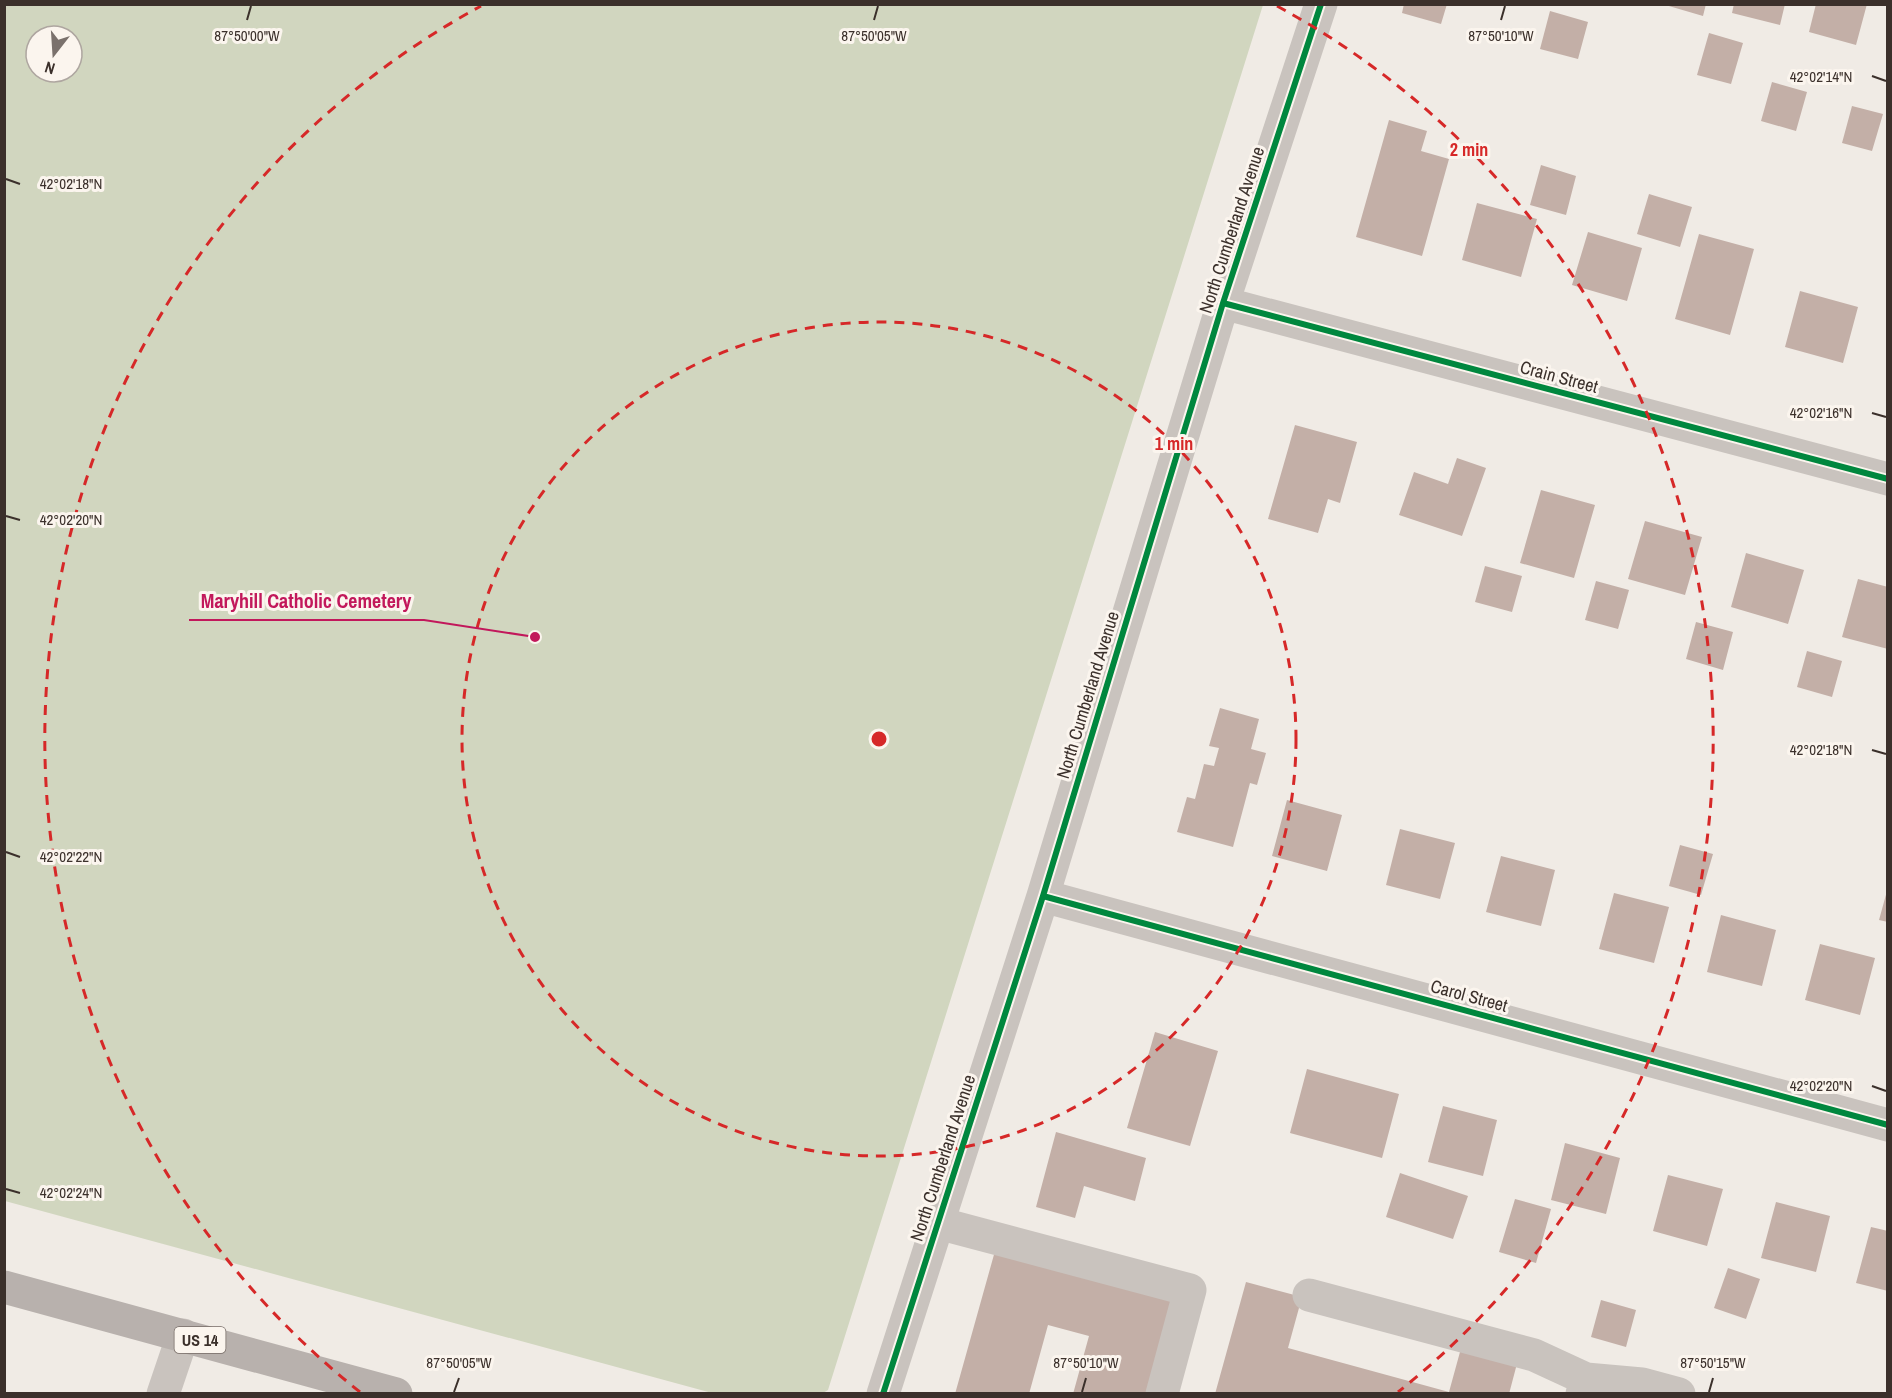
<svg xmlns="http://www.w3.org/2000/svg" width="1892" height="1398" font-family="'Archivo Narrow',sans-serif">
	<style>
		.green { fill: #d1d6bf; fill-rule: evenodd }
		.building { fill: #c3afa7 }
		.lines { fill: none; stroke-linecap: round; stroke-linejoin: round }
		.minor { stroke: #c9c3be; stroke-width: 33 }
		.major { stroke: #b8b1ad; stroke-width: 33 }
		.cycleway-casing { stroke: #fbf5ee; stroke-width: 10 }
		.cycleway { stroke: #00873e; stroke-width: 6 }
		.ticks { fill: none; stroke: #3b302b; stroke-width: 2 }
		.ring { fill: none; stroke: #d62828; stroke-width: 3; stroke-dasharray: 10 8 }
		.labels { text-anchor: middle; stroke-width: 6; stroke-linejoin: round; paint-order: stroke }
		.shield { fill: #fbf5ee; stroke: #756b66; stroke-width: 1.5 }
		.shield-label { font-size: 16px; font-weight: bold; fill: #3b302b }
		.street-label { font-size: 18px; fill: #3b302b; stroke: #fbf5ee }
		.ticks-label { font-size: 15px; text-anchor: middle; fill: #3b302b; stroke: #fbf5ee; stroke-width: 6; stroke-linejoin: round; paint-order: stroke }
		.centre { fill: #d62828; stroke: #fbf5ee; stroke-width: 3 }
		.ring-label { font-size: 18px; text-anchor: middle; font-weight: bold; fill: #d62828; stroke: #fbf5ee; stroke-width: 6; stroke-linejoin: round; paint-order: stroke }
		.leader { fill: none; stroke: #c2185b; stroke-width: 2 }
		.callout-dot { fill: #c2185b; stroke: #fbf5ee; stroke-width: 2 }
		.callout-label { font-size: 20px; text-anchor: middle; font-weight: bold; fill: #c2185b; stroke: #fbf5ee; stroke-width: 6; stroke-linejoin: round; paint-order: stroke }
	</style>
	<rect width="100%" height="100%" fill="#f0ebe5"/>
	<!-- green -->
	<path class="green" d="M4 5H1263L828 1390 823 1393H712L5 1201ZM36 36H72V72H36Z"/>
	<!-- building -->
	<path class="building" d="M1404 4H1447L1441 24 1402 13Z
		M1662 4H1706L1703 16Z
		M1734 4H1785L1780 25 1732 13Z
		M1816 4H1867L1856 45 1809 32Z
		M1550 11 1588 22 1578 59 1540 49Z
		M1709 33 1743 43 1731 84 1697 75Z
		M1772 82 1807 92 1796 131 1761 121Z
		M1852 106 1883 114 1872 151 1842 143Z
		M1389 120 1427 131 1421 151 1449 159 1422 256 1356 237Z
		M1541 165 1576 176 1566 215 1530 205Z
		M1649 194 1692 207 1680 247 1637 234Z
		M1477 203 1537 219 1521 277 1462 260Z
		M1588 232 1642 248 1627 301 1572 285Z
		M1699 234 1754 249 1730 335 1675 319Z
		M1800 291 1858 307 1843 363 1785 347Z
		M1295 425 1357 442 1340 503 1328 499 1318 533 1268 519Z
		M1457 458 1486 468 1462 536 1399 515 1414 472 1448 484Z
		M1541 490 1595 505 1574 578 1520 563Z
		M1645 521 1702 537 1685 595 1628 579Z
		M1746 553 1804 570 1788 624 1731 607Z
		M1485 566 1522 576 1512 612 1475 602Z
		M1858 579 1888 587V649L1842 637Z
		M1596 581 1629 590 1618 629 1585 620Z
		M1696 622 1733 632 1723 670 1686 659Z
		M1807 651 1842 661 1832 697 1797 687Z
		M1220 708 1259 719 1251 749 1266 753 1257 785 1250 783 1233 847 1177 832 1187 797 1195 799 1204 764 1214 766 1219 748 1209 746Z
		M1287 800 1342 815 1327 871 1272 856Z
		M1400 829 1455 843 1440 899 1386 885Z
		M1680 845 1713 854 1701 895 1669 886Z
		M1501 856 1555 870 1541 926 1486 912Z
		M1887 891H1888V922L1879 920Z
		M1614 893 1669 907 1654 963 1599 949Z
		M1721 915 1776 930 1762 986 1707 972Z
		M1820 944 1875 958 1860 1015 1805 1000Z
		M1155 1032 1218 1051 1190 1146 1127 1128Z
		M1307 1069 1399 1094 1382 1158 1290 1133Z
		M1443 1106 1497 1120 1483 1176 1428 1162Z
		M1056 1132 1146 1158 1135 1201 1084 1186 1075 1218 1036 1207Z
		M1565 1143 1620 1158 1606 1214 1551 1200Z
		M1400 1173 1468 1196 1453 1239 1386 1217Z
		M1668 1175 1723 1189 1707 1246 1653 1231Z
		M1515 1199 1551 1209 1536 1263 1499 1252Z
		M1776 1202 1830 1216 1816 1272 1761 1258Z
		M1871 1227 1888 1231V1291L1856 1283Z
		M995 1251 1172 1301 1147 1394H1073L1089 1336 1048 1325 1029 1394H955Z
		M1728 1268 1760 1279 1746 1319 1714 1308Z
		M1246 1282 1302 1297 1288 1348 1449 1392 1463 1341 1519 1356 1509 1394H1215Z
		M1601 1300 1636 1310 1626 1347 1591 1337Z"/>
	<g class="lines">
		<!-- minor -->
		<path class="minor" d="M1223 303 1888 479
			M1043 896 1888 1125
			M938 1223 1190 1290 1162 1394
			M1309 1295 1534 1355 1586 1379 1582 1394
			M1586 1379 1642 1384 1679 1394
			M163 1394 183 1335
			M883 1394 1043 896 1223 303 1321 4"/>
		<!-- major -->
		<path class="major" d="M4 1287 396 1394"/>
		<defs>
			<path id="cycleway" d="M1223 303 1888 479
				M1043 896 1888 1125
				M883 1394 1043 896 1223 303 1321 4"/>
		</defs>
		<!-- cycleway casing -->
		<use href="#cycleway" class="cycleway-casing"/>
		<!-- cycleway -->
		<use href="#cycleway" class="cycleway"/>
	</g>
	<!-- ticks -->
	<path class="ticks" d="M247 20 251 6M874 20 878 6M1501 20 1505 6M1872 76 1886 81M6 179 20 184M1872 413 1886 417M6 516 20 520M1872 750 1886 754M6 852 20 857M1872 1086 1886 1091M6 1189 20 1193M454 1392 459 1378M1082 1392 1086 1378M1709 1392 1713 1378"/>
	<!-- distance rings -->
	<g class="ring">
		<circle cx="879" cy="739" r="417"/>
		<path d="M360 1392A834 834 0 0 1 481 6M1277 6A834 834 0 0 1 1398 1392"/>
	</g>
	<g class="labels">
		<!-- shield labels -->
		<rect class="shield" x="174.5" y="1327" width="51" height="26" rx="4.5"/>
		<g class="shield-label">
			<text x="200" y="1346">US 14</text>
		</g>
		<!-- street labels -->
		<g class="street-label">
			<text transform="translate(1232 230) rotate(-72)" y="6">North Cumberland Avenue</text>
			<text transform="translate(1559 377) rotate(15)" y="6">Crain Street</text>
			<text transform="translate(1088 695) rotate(-73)" y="6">North Cumberland Avenue</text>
			<text transform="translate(1469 996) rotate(15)" y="6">Carol Street</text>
			<text transform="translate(943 1158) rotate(-72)" y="6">North Cumberland Avenue</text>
		</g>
	</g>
	<g class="ticks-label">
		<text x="247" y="41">87°50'00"W</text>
		<text x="874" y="41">87°50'05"W</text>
		<text x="1501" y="41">87°50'10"W</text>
		<text x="1821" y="82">42°02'14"N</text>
		<text x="71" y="189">42°02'18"N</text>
		<text x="1821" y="418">42°02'16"N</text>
		<text x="71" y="525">42°02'20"N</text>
		<text x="1821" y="755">42°02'18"N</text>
		<text x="71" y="862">42°02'22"N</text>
		<text x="1821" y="1091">42°02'20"N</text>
		<text x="71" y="1198">42°02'24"N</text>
		<text x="459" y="1368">87°50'05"W</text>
		<text x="1086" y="1368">87°50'10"W</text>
		<text x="1713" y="1368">87°50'15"W</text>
	</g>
	<circle cx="879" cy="739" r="9" class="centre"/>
	<g class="ring-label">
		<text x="1469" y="156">2 min</text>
		<text x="1174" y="450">1 min</text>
	</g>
	<!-- callouts -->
	<path class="leader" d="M535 637L424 620H189"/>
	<circle class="callout-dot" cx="535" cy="637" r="6"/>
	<g class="callout-label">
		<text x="306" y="608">Maryhill Catholic Cemetery</text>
	</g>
	<!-- border -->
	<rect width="1892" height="1398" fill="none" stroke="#3b302b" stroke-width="12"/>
	<!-- north arrow -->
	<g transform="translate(54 54) rotate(197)"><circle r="28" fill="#fbf5ee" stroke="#aea6a0" stroke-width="1.5"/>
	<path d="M0-4.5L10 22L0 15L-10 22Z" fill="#7a716c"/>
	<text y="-9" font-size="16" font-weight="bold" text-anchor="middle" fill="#3b302b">N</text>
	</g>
</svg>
